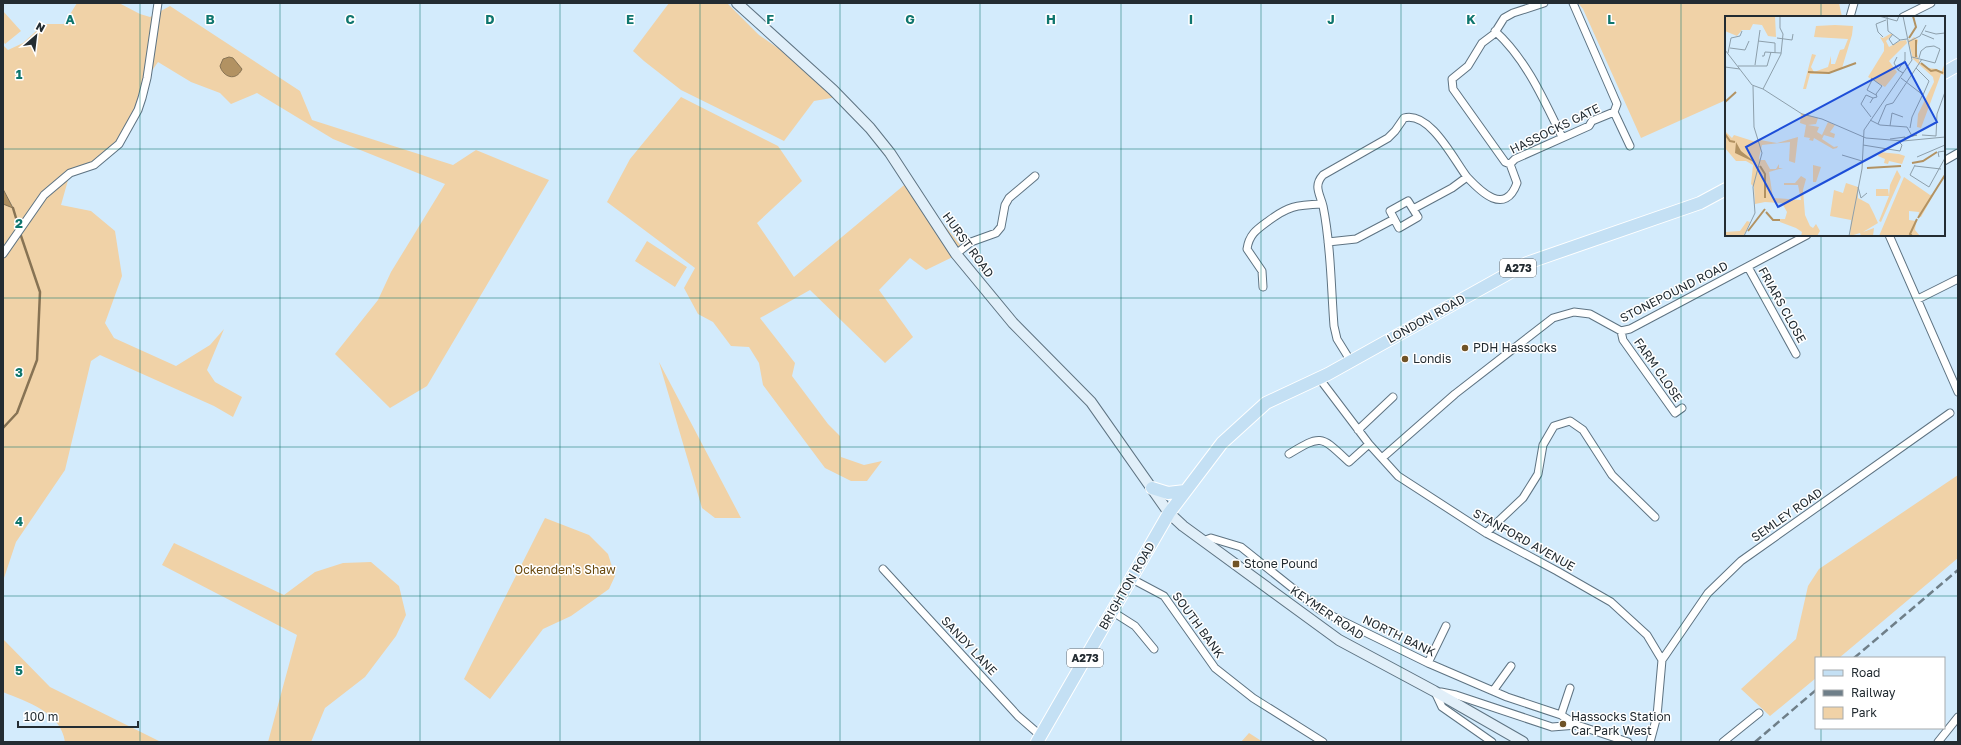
<svg xmlns="http://www.w3.org/2000/svg" width="1961" height="745" font-family="'Golos Text',sans-serif">
	<style>
		.green { fill: #f0d2a7 }
		.water { fill: #b29262; stroke: #877354 }
		.lines { fill: none; stroke-linecap: round; stroke-linejoin: round }
		.stream { stroke: #877354; stroke-width: 2.5 }
		.minor-casing { stroke: #5e7382; stroke-width: 9 }
		.secondary-casing { stroke: #5e7382; stroke-width: 12 }
		.primary-casing { stroke: #fff; stroke-width: 14 }
		.minor { stroke: #fff; stroke-width: 7 }
		.secondary { stroke: #e1eff9; stroke-width: 10 }
		.primary { stroke: #c4e0f4; stroke-width: 12 }
		.rail { stroke: #6f7f89; stroke-width: 2.5; stroke-dasharray: 8 4; stroke-linecap: butt }
		.grid { fill: none; stroke: #0f766e; stroke-width: 1; stroke-opacity: 0.55 }
		.poi-dot { fill: #705326; stroke: #fff; stroke-width: 1.5 }
		.labels { text-anchor: middle; stroke-width: 3; stroke-linejoin: round; paint-order: stroke }
		.shield { fill: #fff; stroke: #656b70; stroke-width: 1 }
		.shield-label { font-size: 11px; font-weight: bold; fill: #232c32 }
		.street-label { font-size: 12px; fill: #232c32; stroke: #fff }
		.poi-label { font-size: 12px; fill: #232c32; stroke: #fff; text-anchor: start }
		.park-label { font-size: 12px; fill: #6a490d; stroke: #fff }
		.inset-river { fill: none; stroke: #b29262; stroke-width: 2 }
		.inset-road { fill: none; stroke: #8d9fab; stroke-width: 1 }
		.view { fill: #1d4ed8; fill-opacity: 0.15; stroke: #1d4ed8; stroke-width: 2 }
		.inset-edge { fill: none; stroke: #232c32; stroke-width: 2 }
		.grid-label { font-size: 13px; text-anchor: middle; font-weight: bold; fill: #0f766e; stroke: #fff; stroke-width: 3; stroke-linejoin: round; paint-order: stroke }
	</style>
	<rect width="100%" height="100%" fill="#d3ebfc"/>
	<!-- green -->
	<path class="green" d="M77 3H119L140 14 150 17 170 6 300 91 312 120 453 165 476 150 549 180 427 386 390 408 335 354 378 300 391 272 445 184 333 139 257 93 231 104 220 93 191 82 158 62 147 78 142 98 119 144 94 165 70 173 61 205 91 211 115 231 122 276 105 323 114 338 176 366 210 345 224 329 207 370 215 382 242 397 233 417 214 406 100 355 91 361 65 470 16 542 3 581V204L13 207 3 189V45L8 50 23 43 44 24H64Z
		M669 3H727L759 35 795 60 837 97 814 101 784 141 681 90 644 61 633 51Z
		M1578 3H1839L1842 17H1726V100L1641 138 1583 9Z
		M3 11 21 31 5 44 3 41Z
		M681 97 778 146 802 181 757 223 794 277 909 181 965 251 926 270 910 258 879 290 913 337 885 363 810 290 760 318 795 363 792 376 828 424 840 436 841 457 864 465 882 461 867 481H851L825 468 763 385 759 363 749 347 731 346 713 322 698 314 684 288 695 268 607 202 630 159Z
		M647 241 687 267 675 287 635 261Z
		M659 362 741 518H715L702 508Z
		M1958 475V558L1839 658H1816V678L1770 716 1741 689 1796 639 1808 586 1819 569Z
		M545 518 589 535 608 554 615 576 609 589 571 616 543 629 490 699 464 679Z
		M174 543 284 595 315 572 343 563 371 562 399 586 406 615 396 636 365 677 325 708 311 742H268L297 635 162 565Z
		M3 639 50 687 161 742H65C61 712 27 702 3 692Z
		M1249 733 1263 742H1241Z"/>
	<!-- water -->
	<path class="water" d="M229 57 233 58 242 69C236 82 223 77 220 66L223 59Z
		M3 189 13 208 3 204Z"/>
	<g class="lines">
		<!-- stream -->
		<path class="stream" d="M13 208 19 228
			M3 428 17 413 37 360 40 292 20 233"/>
		<defs>
			<path id="minor" d="M1850 17 1854 3
				M1903 17 1931 3
				M1495 31C1526 59 1544 100 1562 137
				M1614 112 1630 146
				M1944 161 1958 153
				M1510 164 1505 162 1453 89 1452 79 1468 66 1482 43 1494 34 1504 18 1513 13 1544 3
				M1408 201 1418 217 1399 228 1390 211Z
				M1413 209 1452 188 1467 177C1481 192 1505 216 1517 183L1510 164 1515 159 1589 126 1592 121 1614 112 1617 104 1573 3
				M1889 235 1958 392
				M1328 242 1356 239 1394 219
				M3 254 44 195 70 173 94 165 119 144 138 110 142 98 147 78 158 3
				M956 254 971 242 996 233 1001 227 1005 205 1009 198 1035 176
				M1748 267 1796 354
				M1263 287 1262 271 1247 249C1249 235 1256 230 1267 222 1288 206 1296 205 1322 204
				M1918 299 1958 279
				M1621 331 1623 340 1675 413 1682 408
				M1350 360 1337 339 1334 326C1331 287 1331 245 1323 206 1320 194 1313 186 1323 175L1388 138 1395 131 1404 118C1430 111 1454 160 1467 177
				M1319 378 1369 444 1398 476 1486 533 1557 571 1611 602 1647 635 1662 660 1657 716 1650 742
				M1358 430 1393 397
				M1289 454C1322 434 1321 436 1349 462L1369 444
				M1382 458 1455 394 1553 318 1574 312 1590 314 1621 331 1630 329 1807 235
				M1486 533 1523 498 1538 474 1543 445 1554 426 1570 421 1583 430 1612 475 1655 517
				M1203 541 1211 538 1241 547 1320 610 1428 663 1507 697 1561 715 1577 725
				M883 569 1018 716 1041 736
				M1132 579 1164 596 1215 668 1253 698 1323 742
				M1113 612 1135 626 1154 649
				M1662 660 1708 593 1741 561 1950 413
				M1428 663 1446 626
				M1493 691 1511 666
				M1435 692 1442 707 1492 742
				M1441 692 1456 695 1552 727 1577 725 1628 742
				M1561 715 1570 688
				M1723 742 1759 713
				M1938 742 1958 717"/>
			<path id="secondary" d="M737 3 833 90 870 128 890 153 956 254 1013 323 1091 402 1169 513 1183 526 1339 640 1434 691 1523 742"/>
			<path id="primary" d="M1944 73 1958 65
				M1152 488 1168 493 1185 491
				M1037 742 1169 513 1222 443 1266 403 1328 374 1527 263 1700 203 1726 189"/>
		</defs>
		<!-- minor casing -->
		<use href="#minor" class="minor-casing"/>
		<!-- secondary casing -->
		<use href="#secondary" class="secondary-casing"/>
		<!-- primary casing -->
		<use href="#primary" class="primary-casing"/>
		<!-- minor -->
		<use href="#minor" class="minor"/>
		<!-- secondary -->
		<use href="#secondary" class="secondary"/>
		<!-- primary -->
		<use href="#primary" class="primary"/>
		<!-- rail -->
		<path class="rail" d="M1854 658 1958 570
			M1755 742 1816 690"/>
	</g>
	<!-- grid -->
	<path class="grid" d="M140 3V742M280 3V742M420 3V742M560 3V742M700 3V742M840 3V742M980 3V742M1121 3V742M1261 3V742M1401 3V742M1541 3V742M1681 3V742M1821 3V17M3 149H1726M1944 149H1958M1821 235V658M3 298H1958M3 447H1958M3 596H1958M1821 728V742"/>
	<!-- markers -->
	<g class="poi-dot">
		<circle cx="1465" cy="348" r="4"/>
		<circle cx="1405" cy="359" r="4"/>
		<rect x="1232" y="560" width="8" height="8" rx="2"/>
		<circle cx="1563" cy="724" r="4"/>
	</g>
	<g class="labels">
		<!-- shield labels -->
		<g class="shield">
			<rect x="1500" y="259" width="36" height="18" rx="3"/>
			<rect x="1067" y="649" width="36" height="18" rx="3"/>
		</g>
		<g class="shield-label">
			<text x="1518" y="272">A273</text>
			<text x="1085" y="662">A273</text>
		</g>
		<!-- street labels -->
		<g class="street-label">
			<text transform="translate(1555 129) rotate(-26)" y="4">HASSOCKS GATE</text>
			<text transform="translate(968 245) rotate(54)" y="4">HURST ROAD</text>
			<text transform="translate(1674 292) rotate(-27)" y="4">STONEPOUND ROAD</text>
			<text transform="translate(1782 305) rotate(61)" y="4">FRIARS CLOSE</text>
			<text transform="translate(1426 319) rotate(-29)" y="4">LONDON ROAD</text>
			<text transform="translate(1658 370) rotate(55)" y="4">FARM CLOSE</text>
			<text transform="translate(1787 515) rotate(-35)" y="4">SEMLEY ROAD</text>
			<text transform="translate(1524 540) rotate(29)" y="4">STANFORD AVENUE</text>
			<text transform="translate(1127 586) rotate(-60)" y="4">BRIGHTON ROAD</text>
			<text transform="translate(1327 613) rotate(34)" y="4">KEYMER ROAD</text>
			<text transform="translate(1198 625) rotate(54)" y="4">SOUTH BANK</text>
			<text transform="translate(1399 636) rotate(26)" y="4">NORTH BANK</text>
			<text transform="translate(969 646) rotate(47)" y="4">SANDY LANE</text>
		</g>
		<!-- poi labels -->
		<g class="poi-label">
			<text x="1473" y="352">PDH Hassocks</text>
			<text x="1413" y="363">Londis</text>
			<text x="1244" y="568">Stone Pound</text>
			<text x="1571" y="721">Hassocks Station<tspan x="1571" dy="14">Car Park West</tspan></text>
		</g>
		<!-- park labels -->
		<g class="park-label">
			<text x="565" y="574">Ockenden's Shaw</text>
		</g>
	</g>
	<!-- overview -->
	<g transform="translate(1725 16)">
		<rect width="220" height="220" fill="#d3ebfc"/>
		<path d="M0 0H50L51 21 43 20 37 9 28 8 25 14H17L12 20 0 15ZM110 9 128 10 127 19 117 52 102 58H85L81 73H78L87 38 91 39 86 51 89 56 103 51 106 40V48H110L115 34 119 33 123 23 89 21 91 10ZM165 18H168L161 25 164 31 175 25 181 24 182 27 164 45 172 56 160 71 143 61 159 35V28L155 21 158 22ZM189 21 193 24 191 35 195 47 203 52 212 53 216 57 220 47V59L216 58 196 112 192 111 193 98 209 66 208 61 188 43 183 23 185 24ZM76 97 93 102 91 108 83 109 94 111 92 116 97 119 103 106 110 109 105 116 110 118 109 122 99 119 97 123 109 131 113 130 112 132 108 133 89 122 88 125 84 124 85 122 79 121 81 109 75 107ZM0 115 7 122 9 119 31 126 35 124 52 127 73 121 70 147 64 145 65 126 37 129 34 142 35 144H40L45 153H51L54 148V152H58L44 156 48 182 76 184 73 169H59V167H70L76 160 81 163 78 174 80 199 85 210 88 212 91 208 95 215 92 220H76L77 216 71 212 55 206 54 203H60L62 196 57 187 40 186 30 188 29 171 26 168 28 149 21 145H11L0 132ZM154 136 174 138 180 140 177 148 164 145 163 148 159 147 160 143 153 140ZM88 149 96 151 91 166H88ZM172 154 176 161 156 206 154 205 164 180H151V173H163L164 180 165 169ZM179 161 205 179 209 178 196 201H193L194 196 184 195V204L191 205 190 214 195 220H154ZM121 167 133 171V182L144 188 149 198 153 207 138 216 149 212 148 220H136L135 217 125 220 126 204 105 200 109 174 118 177ZM22 205 25 206 19 219 22 220H0H10L0 219V216L15 215Z" fill="#f0d2a7"/>
		<path d="M11 126 16 135 31 147 10 137Z" fill="#b29262"/>
		<path class="inset-river" d="M184 22 191 11 188 0M191 24V41M196 47 206 55 211 54 218 57M83 56 104 57 131 47M0 86 11 76M0 118 5 125 10 126M187 147 198 145 212 136M35 150 40 158V182M142 152 176 150M41 196 48 204H55M193 202 220 159M23 215 40 193M187 220 185 218 192 203"/>
		<path class="inset-road" d="M154 0 172 5 174 0M162 0 163 15 175 24 182 23M200 15 211 18 220 17M168 18 164 23 168 29 175 24M197 18 209 23M158 21 153 16 151 8 161 4M52 22 67 24 68 18M33 25 50 27V37M183 26 195 20 201 9M5 32 20 34 24 25M0 34 27 69 38 73 77 98 97 103 141 122 178 125 220 121M3 37 6 22 15 20 17 15M37 40H39L40 36 56 37M172 41 169 47 173 54M187 41 210 47 215 33 209 30 201 31 196 35 194 42M30 49 35 14M13 50H42L46 36M0 51 15 53M178 57 173 54 180 44V36M148 62 142 74 151 79M176 62 198 79 204 65 191 52M38 73 56 38 58 18 55 12V0M145 87 148 82 152 81 151 78 157 70 146 62M146 101 136 88 141 79 148 82M145 104 155 109 182 111 187 120M153 108 161 89 168 87 197 43M165 110 167 97 178 101M185 112 187 101 197 80M197 119 211 120 212 98 220 76M179 122 192 119 187 120M165 123 180 121M138 129 175 135 177 129 174 126M117 139 137 145M192 141 220 129M214 141 213 136 220 135M190 149 185 159 204 171 220 142M190 150 216 153M133 171 136 182 142 177M19 220 30 197 28 171 37 137 29 111 28 70M124 220 137 153 139 114 187 44 178 0"/>
		<path class="view" d="M180 46 212 106 53 191 21 131Z"/>
		<rect width="220" height="220" class="inset-edge"/>
	</g>
	<g class="grid-label">
		<text x="70" y="24">A</text>
		<text x="210" y="24">B</text>
		<text x="350" y="24">C</text>
		<text x="490" y="24">D</text>
		<text x="630" y="24">E</text>
		<text x="770" y="24">F</text>
		<text x="910" y="24">G</text>
		<text x="1051" y="24">H</text>
		<text x="1191" y="24">I</text>
		<text x="1331" y="24">J</text>
		<text x="1471" y="24">K</text>
		<text x="1611" y="24">L</text>
		<text x="19" y="79">1</text>
		<text x="19" y="228">2</text>
		<text x="19" y="377">3</text>
		<text x="19" y="526">4</text>
		<text x="19" y="675">5</text>
	</g>
	<!-- border -->
	<rect width="1961" height="745" fill="none" stroke="#232c32" stroke-width="8"/>
	<!-- legend -->
	<rect x="1815" y="657" width="130" height="72" fill="#ffffff" stroke="#a7abad"/>
	<rect x="1823" y="670" width="20" height="6" fill="#c4e0f4" stroke="#a7abad"/>
	<text x="1851" y="677" font-size="12" fill="#232c32">Road</text>
	<rect x="1823" y="690" width="20" height="6" fill="#6f7f89" stroke="#a7abad"/>
	<text x="1851" y="697" font-size="12" fill="#232c32">Railway</text>
	<rect x="1823" y="707" width="20" height="12" fill="#f0d2a7" stroke="#a7abad"/>
	<text x="1851" y="717" font-size="12" fill="#232c32">Park</text>
	<!-- north arrow -->
	<g transform="translate(36 36) rotate(28)" stroke="#ffffff" stroke-width="3" paint-order="stroke">
	<path d="M0-3L7 15L0 10L-7 15Z" fill="#232c32"/>
	<text y="-6" font-size="11" font-weight="bold" text-anchor="middle" fill="#232c32">N</text>
	</g>
	<!-- scale -->
	<path d="M18 721v6h120v-6" fill="none" stroke="#232c32" stroke-width="2"/>
	<text x="24" y="721" font-size="12" fill="#232c32" stroke="#ffffff" stroke-width="3" paint-order="stroke">100 m</text>
</svg>
